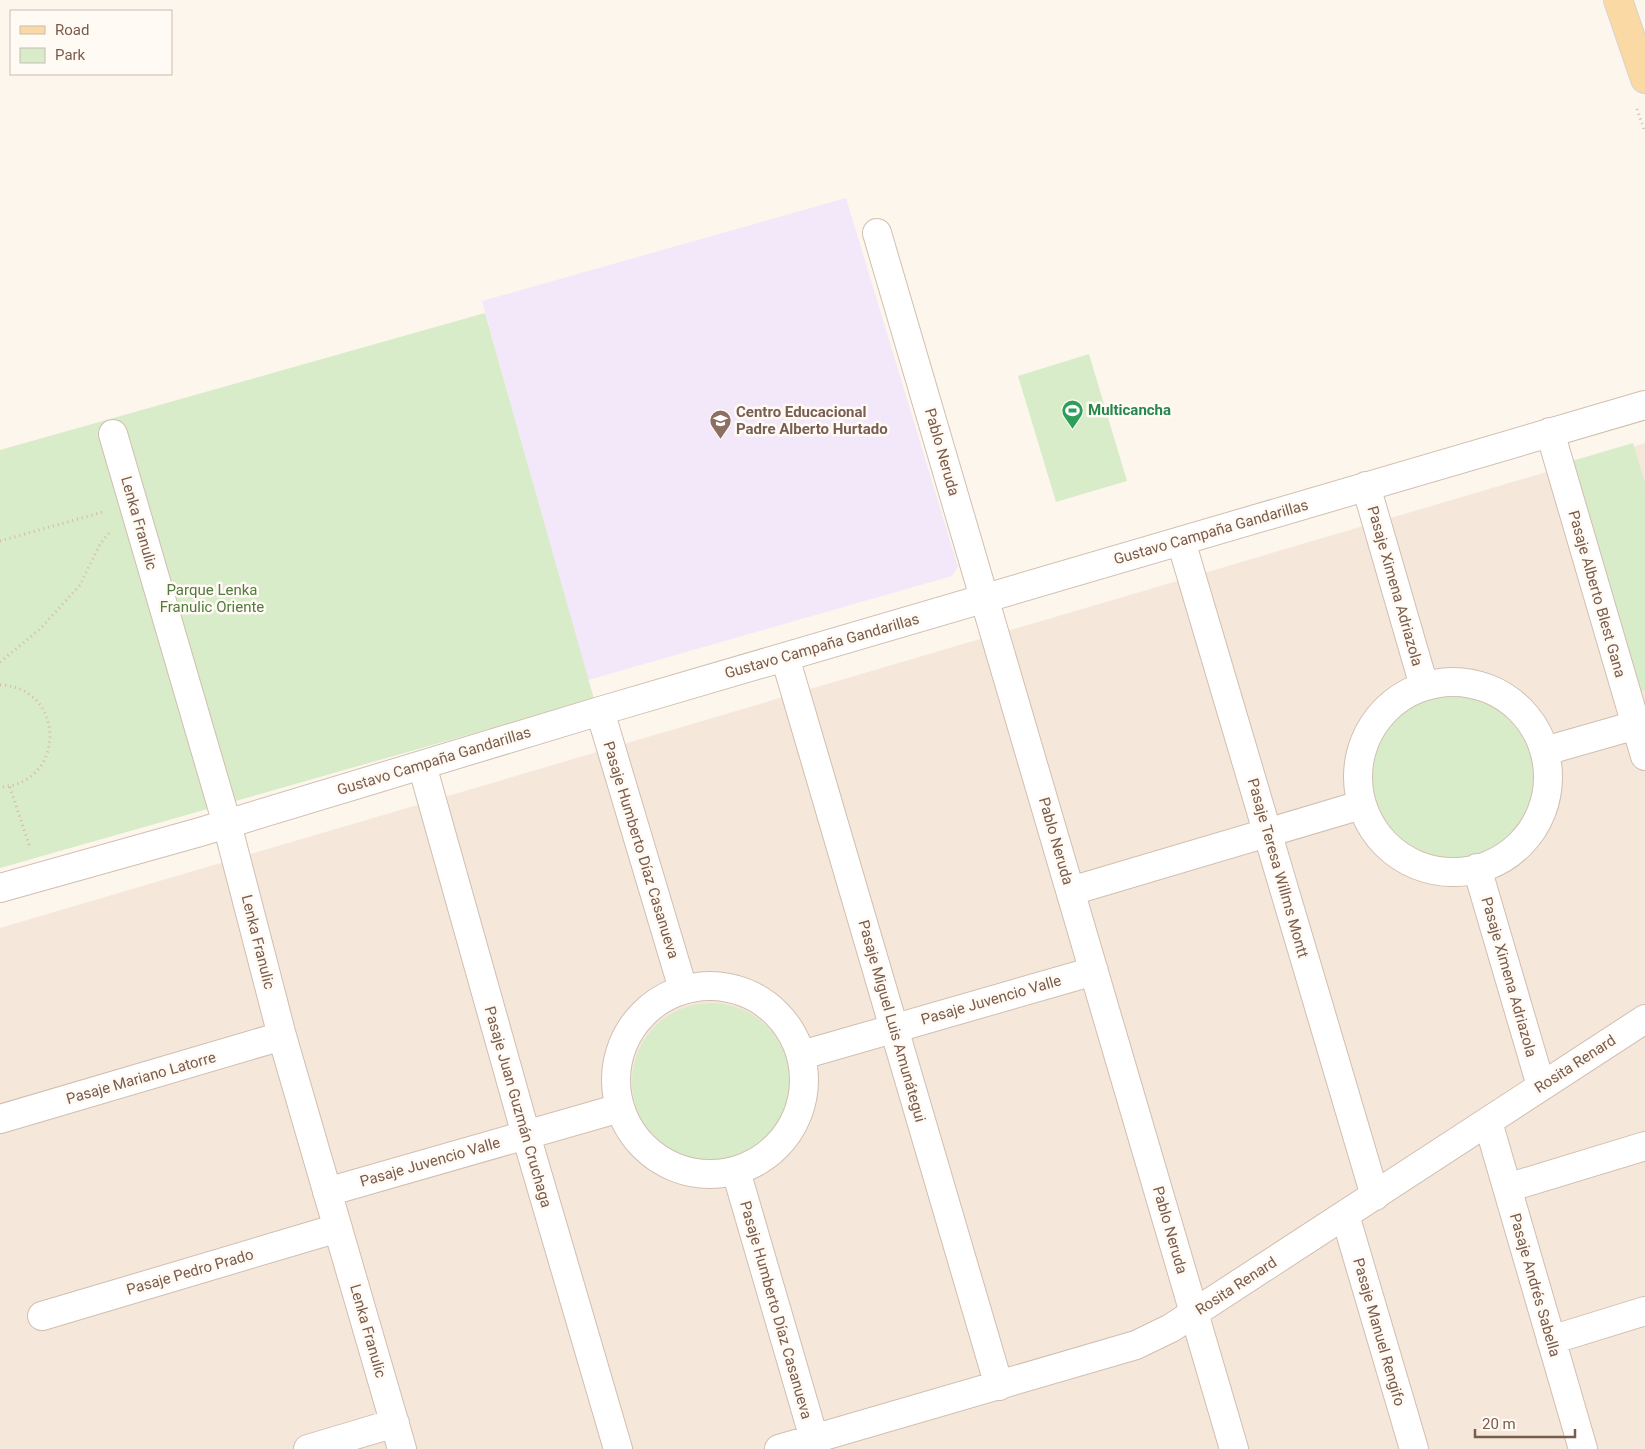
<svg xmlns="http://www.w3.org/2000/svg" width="1645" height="1449" font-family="Roboto,sans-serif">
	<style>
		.residential { fill: #f5e8da }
		.education { fill: #f3e8fa }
		.green { fill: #d8ecc9 }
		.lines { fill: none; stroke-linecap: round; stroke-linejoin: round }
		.street-casing { stroke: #d1beb0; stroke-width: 30 }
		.primary-casing { stroke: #dad1cd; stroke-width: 30 }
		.path { stroke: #d9b8a5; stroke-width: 3; stroke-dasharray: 1 4; stroke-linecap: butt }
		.street { stroke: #fff; stroke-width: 28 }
		.primary { stroke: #fbd9a5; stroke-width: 28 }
		.labels { text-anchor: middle; stroke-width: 5; stroke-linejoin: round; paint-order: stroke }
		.leisure-label { font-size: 15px; font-weight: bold; fill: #27864d; stroke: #fffaf3; text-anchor: start }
		.education-label { font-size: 15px; font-weight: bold; fill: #785e54; stroke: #fffaf3; text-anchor: start }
		.street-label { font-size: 15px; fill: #7a5c4d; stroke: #fffaf3 }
		.park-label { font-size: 15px; fill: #537a41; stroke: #fffaf3 }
	</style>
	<rect width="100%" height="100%" fill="#fdf6ec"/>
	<!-- residential -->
	<path class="residential" d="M1645 443V1449H0V928Z"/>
	<!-- education -->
	<path class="education" d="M846 198 958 567 952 576 588 680 482 301Z"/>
	<!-- green -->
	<path class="green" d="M485 313 594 699 0 868V450Z
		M1089 354 1127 481 1056 502 1018 376Z
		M1633 443 1645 483V690L1634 694 1565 463Z
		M1366 778a85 85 0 1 1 170 0a85 85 0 1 1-170 0Z
		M632 1082a79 79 0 1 1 158 0a79 79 0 1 1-158 0Z"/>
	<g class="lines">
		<defs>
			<path id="street" d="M877 233 1234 1449
				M1550 432 1645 756
				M113 434 227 824 282 1036 402 1449
				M1366 486 1424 686
				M1181 541 1375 1196
				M785 657 999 1386
				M1358 777a95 95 0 1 1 190 0a95 95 0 1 1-190 0Z
				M600 711 683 989
				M1545 751 1636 725
				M422 765 526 1135 618 1449
				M1477 868 1541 1086
				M0 888 200 832 600 711 1645 405
				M1071 891 1361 805
				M616 1080a94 94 0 1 1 188 0a94 94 0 1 1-188 0Z
				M802 1055 1094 971
				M0 1119 282 1036
				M1488 1122 1583 1449
				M736 1171 817 1449
				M1507 1188 1645 1146
				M327 1192 620 1108
				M1345 1215 1414 1449
				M42 1316 338 1228
				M1551 1340 1645 1311
				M308 1449 395 1423
				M779 1449 1136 1345 1171 1328 1645 1019"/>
			<path id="primary" d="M1618 0 1645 79"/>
		</defs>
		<!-- street casing -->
		<use href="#street" class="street-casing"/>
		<!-- primary casing -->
		<use href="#primary" class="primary-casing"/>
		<!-- path -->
		<path class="path" d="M1637 109 1645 132
			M0 541 103 512
			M0 662 40 629 80 585 100 544 109 533
			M0 685C66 687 67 784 0 787
			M10 787 30 848"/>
		<!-- street -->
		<use href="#street" class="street"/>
		<!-- primary -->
		<use href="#primary" class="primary"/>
	</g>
	<!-- icons -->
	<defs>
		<symbol id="stadium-pin" viewBox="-11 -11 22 30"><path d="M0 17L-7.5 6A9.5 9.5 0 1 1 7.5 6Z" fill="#2e9e5b" stroke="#fffaf3"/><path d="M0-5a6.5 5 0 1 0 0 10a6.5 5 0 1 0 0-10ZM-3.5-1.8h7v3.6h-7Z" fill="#fff"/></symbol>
		<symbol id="school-pin" viewBox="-11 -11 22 30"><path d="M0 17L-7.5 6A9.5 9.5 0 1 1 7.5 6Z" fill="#8d6e63" stroke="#fffaf3"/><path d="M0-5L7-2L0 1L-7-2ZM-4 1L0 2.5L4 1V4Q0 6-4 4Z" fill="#fff"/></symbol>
	</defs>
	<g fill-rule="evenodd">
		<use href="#stadium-pin" x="1060" y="398" width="25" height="34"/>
		<use href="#school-pin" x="708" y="408" width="25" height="34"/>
	</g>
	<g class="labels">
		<!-- leisure labels -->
		<g class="leisure-label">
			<text x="1088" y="415">Multicancha</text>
		</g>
		<!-- education labels -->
		<g class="education-label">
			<text x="736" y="417">Centro Educacional<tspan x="736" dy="17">Padre Alberto Hurtado</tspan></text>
		</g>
		<!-- street labels -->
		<g class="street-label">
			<text transform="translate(942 452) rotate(74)" y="5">Pablo Neruda</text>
			<text transform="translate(139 523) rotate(74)" y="5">Lenka Franulic</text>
			<text transform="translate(1211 532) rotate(-16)" y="5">Gustavo Campaña Gandarillas</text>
			<text transform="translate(1395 586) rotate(74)" y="5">Pasaje Ximena Adriazola</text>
			<text transform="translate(1597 594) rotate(74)" y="5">Pasaje Alberto Blest Gana</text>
			<text transform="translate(822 646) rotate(-16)" y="5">Gustavo Campaña Gandarillas</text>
			<text transform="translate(434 761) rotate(-17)" y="5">Gustavo Campaña Gandarillas</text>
			<text transform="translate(1056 841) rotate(74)" y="5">Pablo Neruda</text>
			<text transform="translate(641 850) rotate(73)" y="5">Pasaje Humberto Díaz Casanueva</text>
			<text transform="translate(1278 868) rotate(74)" y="5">Pasaje Teresa Willms Montt</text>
			<text transform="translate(258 942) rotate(76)" y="5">Lenka Franulic</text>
			<text transform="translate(1509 977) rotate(74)" y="5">Pasaje Ximena Adriazola</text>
			<text transform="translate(991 1000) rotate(-16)" y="5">Pasaje Juvencio Valle</text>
			<text transform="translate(892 1021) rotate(74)" y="5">Pasaje Miguel Luis Amunátegui</text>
			<text transform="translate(1575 1064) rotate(-33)" y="5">Rosita Renard</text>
			<text transform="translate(141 1078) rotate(-16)" y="5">Pasaje Mariano Latorre</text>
			<text transform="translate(518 1107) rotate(74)" y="5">Pasaje Juan Guzmán Cruchaga</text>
			<text transform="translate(430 1162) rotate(-16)" y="5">Pasaje Juvencio Valle</text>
			<text transform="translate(1170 1230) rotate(74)" y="5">Pablo Neruda</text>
			<text transform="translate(190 1272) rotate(-16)" y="5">Pasaje Pedro Prado</text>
			<text transform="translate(1535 1285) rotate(74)" y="5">Pasaje Andrés Sabella</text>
			<text transform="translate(1236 1286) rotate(-33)" y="5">Rosita Renard</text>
			<text transform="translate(776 1310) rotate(74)" y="5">Pasaje Humberto Díaz Casanueva</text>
			<text transform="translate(368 1331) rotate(74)" y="5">Lenka Franulic</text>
			<text transform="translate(1379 1332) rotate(74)" y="5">Pasaje Manuel Rengifo</text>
		</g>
		<!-- park labels -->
		<g class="park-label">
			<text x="212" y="595">Parque Lenka<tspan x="212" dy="17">Franulic Oriente</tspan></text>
		</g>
	</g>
	<!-- legend -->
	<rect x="10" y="10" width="162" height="65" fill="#fffaf3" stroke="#cabbb1"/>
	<rect x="20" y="26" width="25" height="8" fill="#fbd9a5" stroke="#cabbb1"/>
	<text x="55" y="35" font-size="15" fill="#7a5c4d">Road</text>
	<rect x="20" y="48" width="25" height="15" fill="#d8ecc9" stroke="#cabbb1"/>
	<text x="55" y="60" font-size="15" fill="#7a5c4d">Park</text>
	<!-- scale -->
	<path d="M1475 1429v8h100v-8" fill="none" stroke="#7a5c4d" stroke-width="2.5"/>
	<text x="1482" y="1429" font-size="15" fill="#7a5c4d" stroke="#fffaf3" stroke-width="4" paint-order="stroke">20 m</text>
</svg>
